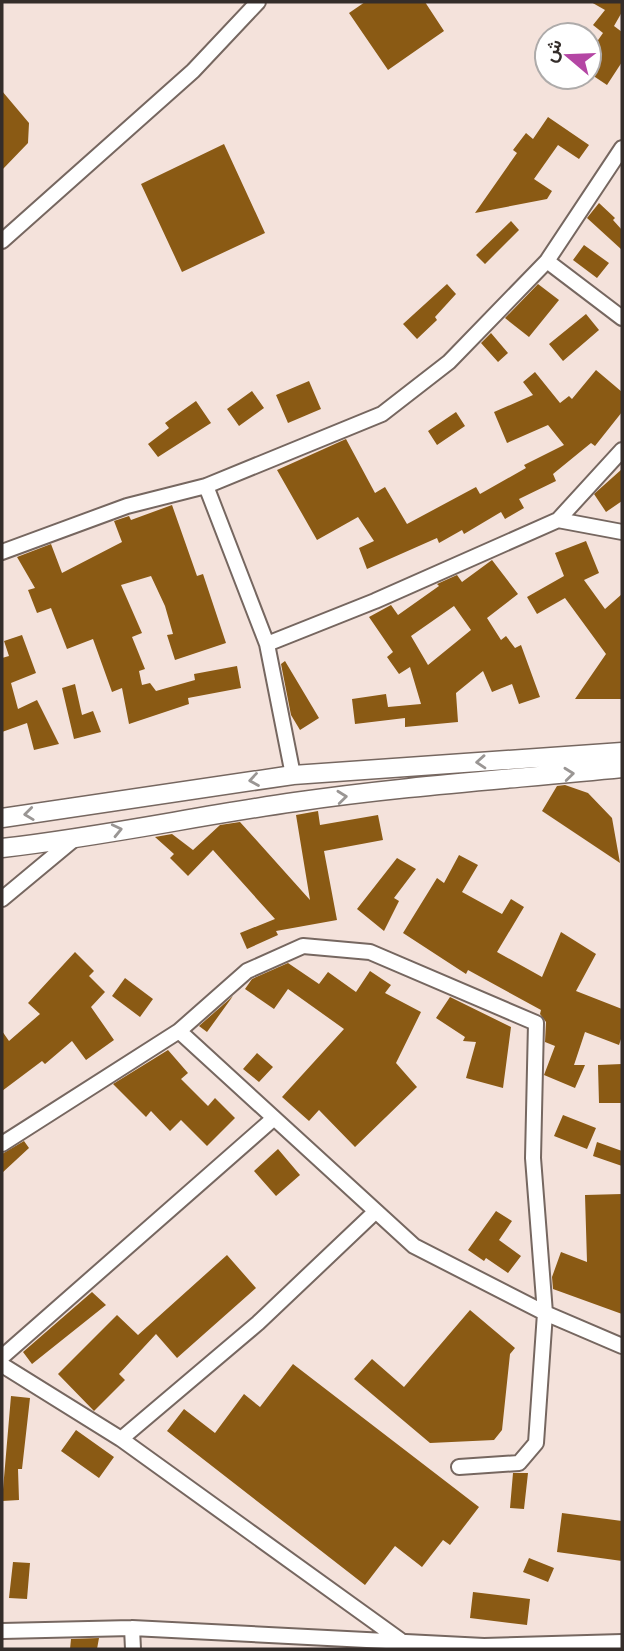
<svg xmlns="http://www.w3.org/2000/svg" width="624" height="1651" font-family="'Open Sans',Vazirmatn,sans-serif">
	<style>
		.building { fill: #8a5a14; fill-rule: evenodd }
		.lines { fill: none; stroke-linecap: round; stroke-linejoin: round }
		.minor-casing { stroke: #766760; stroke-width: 18 }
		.tertiary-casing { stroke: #766760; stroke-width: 21 }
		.minor { stroke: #fff; stroke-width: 14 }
		.tertiary { stroke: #fff; stroke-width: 18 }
		.oneway { stroke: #9a9694 }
	</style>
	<rect width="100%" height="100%" fill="#f4e2db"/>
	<!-- building -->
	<path class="building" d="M365 2H425L444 31 388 70 349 13Z
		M591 2H622V12L614 26 622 32V62L607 85 589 73V53L603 33 593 25 605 10Z
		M2 91 29 123 28 143 2 170Z
		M548 117 589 145 579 159 558 145 534 179 552 191 547 199 475 213 517 153 513 150 526 133 533 139Z
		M224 144 265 233 182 272 141 184Z
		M599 203 615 218 613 220 622 230V250L587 218Z
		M511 221 519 230 485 264 476 255Z
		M584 245 609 263 597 278 573 260Z
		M447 284 456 294 435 317 437 320 417 339 403 324Z
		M538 284 559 300 529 337 505 318Z
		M586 314 599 330 563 361 549 344Z
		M491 333 508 353 498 362 481 343Z
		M596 370 622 392V412L595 446 591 443 553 474 556 481 519 499 524 508 505 519 501 512 464 534 462 530 439 543 437 538 367 569 359 548 374 541 358 517 317 540 277 470 346 439 375 493 385 487 407 524 476 487 480 494 526 468 524 465 564 445 548 425 507 443 494 412 533 395 523 382 535 372 560 403 569 396 572 399Z
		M309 381 321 409 288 423 276 395Z
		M252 391 264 408 239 426 227 409Z
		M196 401 211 423 158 457 148 444 169 428 165 423Z
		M456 412 465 426 437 445 428 431Z
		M622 469V501L606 512 594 494Z
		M172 505 197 576 203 574 226 643 175 660 167 635 173 634 165 606 151 576 121 585 142 633 132 637 145 669 139 671 142 685 150 683 156 691 195 680 194 674 237 666 241 688 188 698 189 704 129 724 122 688 112 692 93 639 67 649 51 608 37 613 28 590 35 588 17 557 51 544 62 573 122 542 114 521 129 516 131 520Z
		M586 541 599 573 584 580 605 609 622 594V699H575L606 654 565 598 537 614 527 597 564 576 555 553Z
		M492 560 518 594 487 618 501 640 506 636 515 648 521 645 540 697 519 704 512 684 492 692 483 671 456 693 458 722 405 727V718L355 724 352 699 386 694 388 707 421 704 410 667 399 674 387 657 393 652 369 617 391 605 398 615 439 586 437 584 457 575 462 582ZM454 606 471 630 428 665 411 636Z
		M22 635 36 673 11 683 18 709 37 700 59 744 34 750 27 723 2 732V658L9 656 4 641Z
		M285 661 319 718 300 730 291 715 281 664Z
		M75 684 82 715 93 711 101 732 74 739 62 688Z
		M565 785 588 793 612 818 620 863 542 811 557 786Z
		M318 811 320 825 378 815 383 840 324 851 337 920 276 931 278 935 247 949 240 933 275 919 213 850 188 876 170 858 174 854 155 837 172 834 193 850 220 825 240 822 310 900 296 815Z
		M459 855 478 865 462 892 502 914 511 899 524 907 497 952 542 977 561 932 596 954 576 991 622 1009V1036L619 1045 585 1032 574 1065H585L575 1088 544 1075 555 1046 545 1042 546 1022 540 1014 541 1010 468 970 466 974 403 933 437 878 444 883Z
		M397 858 416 869 394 898 399 901 384 931 357 909Z
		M75 952 94 971 89 976 105 992 91 1007 114 1040 86 1060 72 1041 45 1064 42 1061 2 1091V1031L9 1041 40 1014 28 1003Z
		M288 963 319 984 328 972 356 992 370 971 391 985 385 993 421 1012 396 1063 417 1087 355 1147 319 1110 309 1121 282 1097 344 1029 288 989 274 1009 245 989 252 979Z
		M125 978 153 999 140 1017 112 996Z
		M233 996 207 1032 199 1026Z
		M450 997 511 1027 503 1088 466 1078 476 1042 463 1041 465 1037 436 1018Z
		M168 1050 188 1073 181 1079 208 1106 215 1098 235 1118 207 1146 181 1120 170 1131 151 1111 146 1117 113 1084Z
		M257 1053 273 1067 259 1082 243 1069Z
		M622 1064V1103H599L598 1065Z
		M563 1115 596 1128 587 1149 554 1136Z
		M24 1141 29 1148 2 1173V1154Z
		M597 1142 622 1151V1166L593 1156Z
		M278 1149 300 1175 276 1196 254 1171Z
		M622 1194V1314L553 1289 552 1277 561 1252 587 1262 585 1195Z
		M496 1211 512 1221 499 1240 521 1256 508 1273 486 1258 484 1261 468 1250Z
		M227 1255 256 1288 177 1358 156 1334 119 1374 125 1380 94 1411 58 1374 117 1315 138 1335Z
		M92 1292 106 1305 32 1364 23 1352Z
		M470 1310 515 1348 510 1354 502 1430 494 1440 430 1443 354 1379 372 1359 404 1387Z
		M293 1364 479 1507 450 1545 443 1540 422 1567 395 1546 365 1585 167 1431 184 1409 215 1433 244 1394 260 1407Z
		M11 1396 30 1398 22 1469H18L19 1500 2 1501Z
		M76 1430 114 1457 99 1478 61 1451Z
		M513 1473H528L524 1509 510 1508Z
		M562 1513 622 1521V1561L557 1552Z
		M529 1558 554 1568 548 1582 523 1572Z
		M13 1562 30 1563 27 1599 9 1598Z
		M473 1592 530 1599 527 1625 470 1618Z
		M99 1638 97 1649H70L71 1639Z"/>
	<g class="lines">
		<defs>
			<path id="minor" d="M2 241 193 71 258 2
				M547 261 622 318
				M206 486 267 644 293 775
				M558 520 622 532
				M2 552 127 506 206 486 382 414 449 362 547 261 622 148
				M267 644 375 601 558 520 622 450
				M2 899 73 840
				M179 1031 414 1246 545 1313 622 1346
				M2 1144 179 1031 247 971 303 946 370 952 536 1023 533 1158 545 1313 536 1443 519 1463 459 1467
				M2 1357 273 1119
				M2 1365 121 1439 400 1640
				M121 1439 258 1323 375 1212
				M132 1628 133 1649
				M2 1631 132 1628 484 1646 622 1642"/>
			<path id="tertiary" d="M2 818 293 775 622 752
				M2 848C100 837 197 816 295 802 403 786 513 779 622 768"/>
		</defs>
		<!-- minor casing -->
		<use href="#minor" class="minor-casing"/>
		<!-- tertiary casing -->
		<use href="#tertiary" class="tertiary-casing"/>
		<!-- minor -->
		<use href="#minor" class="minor"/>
		<!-- tertiary -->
		<use href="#tertiary" class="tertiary"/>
	</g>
	<!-- one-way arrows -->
	<defs><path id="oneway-chevron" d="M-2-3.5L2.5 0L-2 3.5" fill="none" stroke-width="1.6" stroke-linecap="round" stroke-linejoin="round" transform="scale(1.75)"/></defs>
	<g class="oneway">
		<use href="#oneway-chevron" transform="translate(481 762) rotate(176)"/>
		<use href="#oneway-chevron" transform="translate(569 774) rotate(-6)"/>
		<use href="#oneway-chevron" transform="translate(254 780) rotate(171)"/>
		<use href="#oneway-chevron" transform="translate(342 797) rotate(-6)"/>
		<use href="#oneway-chevron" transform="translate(29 814) rotate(173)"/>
		<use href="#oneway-chevron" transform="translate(117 830) rotate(-13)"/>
	</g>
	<!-- border -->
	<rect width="624" height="1651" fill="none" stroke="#342d2a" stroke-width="7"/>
	<!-- north arrow -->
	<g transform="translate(568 56) rotate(289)"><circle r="33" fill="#ffffff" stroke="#aeabaa" stroke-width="2"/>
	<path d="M0-5L12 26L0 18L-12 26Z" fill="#b446a4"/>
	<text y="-10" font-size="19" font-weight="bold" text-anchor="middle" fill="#342d2a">ش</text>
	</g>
</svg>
